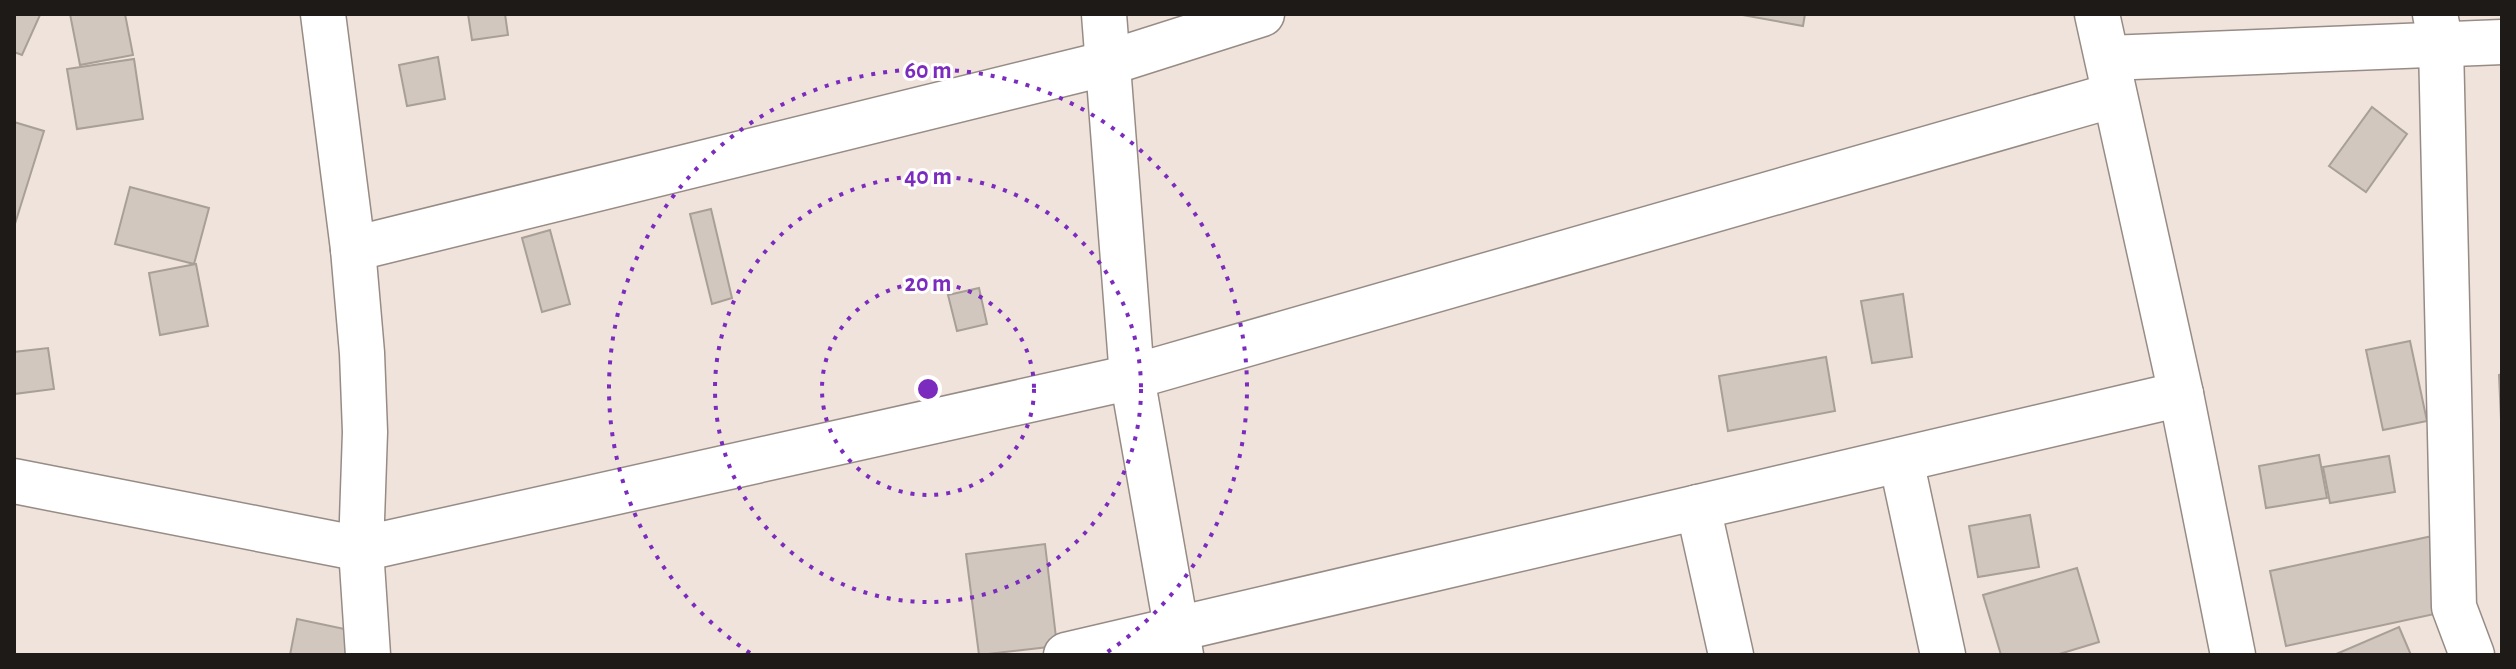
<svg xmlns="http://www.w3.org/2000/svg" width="2516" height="669" font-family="'Alegreya Sans',sans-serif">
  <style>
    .building { fill: #d1c7be; stroke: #a89f96; stroke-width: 2 }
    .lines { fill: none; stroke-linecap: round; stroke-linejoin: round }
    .minor-casing { stroke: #978c85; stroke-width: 47 }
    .major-casing { stroke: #978c85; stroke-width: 47 }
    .minor { stroke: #fff; stroke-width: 44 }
    .major { stroke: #fff; stroke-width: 44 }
    .ring { fill: none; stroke: #7b2cbf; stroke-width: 4; stroke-dasharray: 4 8 }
    .centre { fill: #7b2cbf; stroke: #fff; stroke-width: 4 }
    .ring-label { font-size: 24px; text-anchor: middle; font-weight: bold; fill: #7b2cbf; stroke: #fff; stroke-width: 6; stroke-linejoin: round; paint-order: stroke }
  </style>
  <rect width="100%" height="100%" fill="#efe3db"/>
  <g class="building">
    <path d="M16 14 40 15 22 55 14 52V19Z"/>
    <path d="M70 14H125L133 55 80 65Z"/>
    <path d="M468 14H505L508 35 472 40Z"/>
    <path d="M1737 14H1805L1803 26Z"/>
    <path d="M438 57 445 99 407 106 399 65Z"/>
    <path d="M134 59 143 119 77 129 67 69Z"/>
    <path d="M2372 107 2407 134 2366 192 2329 166Z"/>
    <path d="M14 122 44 131 14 227Z"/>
    <path d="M130 187 209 208 194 264 115 244Z"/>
    <path d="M711 209 732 298 712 304 690 214Z"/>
    <path d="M550 230 570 304 542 312 522 238Z"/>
    <path d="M196 264 208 326 160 335 149 273Z"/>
    <path d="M979 288 987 324 957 331 948 295Z"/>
    <path d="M1903 294 1912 357 1872 363 1861 301Z"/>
    <path d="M2410 341 2427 421 2383 430 2366 350Z"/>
    <path d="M48 348 54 389 14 394V352Z"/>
    <path d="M1826 357 1835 411 1728 431 1719 376Z"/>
    <path d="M2502 374V442L2499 375Z"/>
    <path d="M2319 455 2327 498 2266 508 2259 466Z"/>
    <path d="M2389 456 2395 492 2330 503 2323 467Z"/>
    <path d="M2030 515 2039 567 1978 577 1969 526Z"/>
    <path d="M2437 535 2453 610 2286 646 2270 571Z"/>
    <path d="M1045 544 1057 646 979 655 966 554Z"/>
    <path d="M2077 568 2099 642 2056 655H2001L1983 595Z"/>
    <path d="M297 619 354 631 349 655H290Z"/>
    <path d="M2399 627 2411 655H2334Z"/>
  </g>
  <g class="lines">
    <g class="minor-casing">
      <g id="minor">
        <path d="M323 14 353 249 362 353 365 432 361 549 368 655"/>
        <path d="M1104 14 1132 377 1181 655"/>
        <path d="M2435 14 2441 45 2454 607 2472 655"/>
        <path d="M2108 58 2502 42"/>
        <path d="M353 249 1108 63 1262 14"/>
        <path d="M1901 460 1943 655"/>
        <path d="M14 481 361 549 1132 377 2114 95"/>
        <path d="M1698 507 1731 655"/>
        <path d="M1066 655 2181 394"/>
      </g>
    </g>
    <g class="major-casing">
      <path id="major" d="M2097 14 2181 394 2233 655"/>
    </g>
    <use href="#minor" class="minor"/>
    <use href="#major" class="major"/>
  </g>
  <g class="ring">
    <circle cx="928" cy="389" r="106"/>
    <circle cx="928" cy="389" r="213"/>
    <path d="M750 653A319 319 0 1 1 1106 653"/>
  </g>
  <circle cx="928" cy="389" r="12" class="centre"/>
  <g class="ring-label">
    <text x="928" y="78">60 m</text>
    <text x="928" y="184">40 m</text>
    <text x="928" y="291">20 m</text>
  </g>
  <rect width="2516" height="669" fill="none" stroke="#1e1a17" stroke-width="32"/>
</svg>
